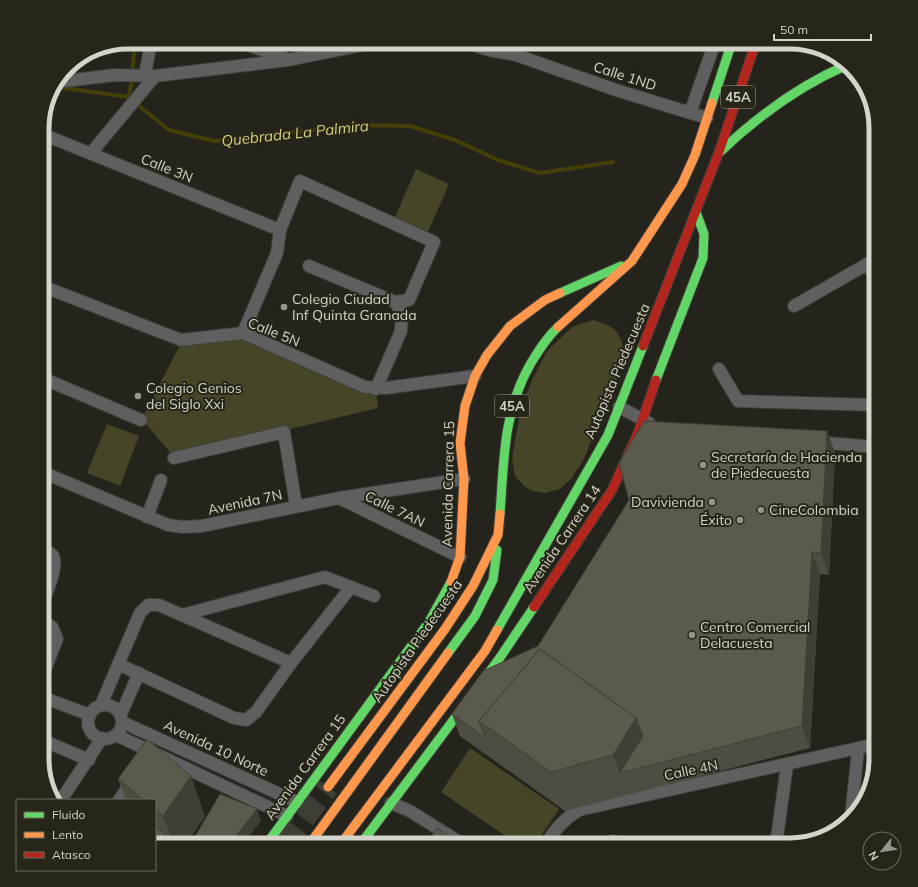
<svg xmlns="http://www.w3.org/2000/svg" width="918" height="887" font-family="Mulish,sans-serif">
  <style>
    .green { fill: #474527 }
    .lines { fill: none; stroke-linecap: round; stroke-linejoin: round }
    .stream { stroke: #443f07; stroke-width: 4 }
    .highway-tunnel { stroke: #3f3e36; stroke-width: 22; stroke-dasharray: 22 11; stroke-linecap: butt }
    .street-casing { stroke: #3f3e39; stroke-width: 14 }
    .fast-casing { stroke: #3f3e39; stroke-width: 11 }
    .slow-casing { stroke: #3f3e39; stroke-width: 11 }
    .jam-casing { stroke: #3f3e39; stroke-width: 11 }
    .street { stroke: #605f60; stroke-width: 12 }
    .fast { stroke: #63d668; stroke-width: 9 }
    .slow { stroke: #ff974d; stroke-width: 9 }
    .jam { stroke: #b3261e; stroke-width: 9 }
    .wall { fill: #4e4d41 }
    .shaded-wall { fill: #403f35 }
    .building { fill: #5b5a4c; stroke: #403f35 }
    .poi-dot { fill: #97968e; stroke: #272618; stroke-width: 1.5 }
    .labels { text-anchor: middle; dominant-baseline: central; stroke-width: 4; stroke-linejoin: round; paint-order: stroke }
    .shield { fill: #272618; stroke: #a1a095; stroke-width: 1 }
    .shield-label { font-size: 13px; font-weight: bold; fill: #d5d4cb }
    .street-label { font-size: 14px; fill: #d5d4cb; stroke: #272618 }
    .poi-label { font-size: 14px; fill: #d5d4cb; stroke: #272618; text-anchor: start }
    .water-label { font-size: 15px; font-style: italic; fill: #d6cf7b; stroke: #272618 }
    .rim { fill: none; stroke: #d5d4cb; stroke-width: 5 }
  </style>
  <rect width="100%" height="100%" fill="#24231c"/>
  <g class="green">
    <path d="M416 169 449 184 428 232 395 217Z"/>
    <path d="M593 320C619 327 624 336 623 362L584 459 571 479 560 489 545 493 532 491 524 486 515 476 512 458 521 407 533 378 547 351 572 327Z"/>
    <path d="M242 334 376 390 378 408 174 457 142 419 182 341Z"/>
    <path d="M107 424 139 436 120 486 87 473Z"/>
    <path d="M470 748 559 809 535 845H519L441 792Z"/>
  </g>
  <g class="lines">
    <g class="stream">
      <path d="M58 87 128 97 169 130 214 141 357 125 410 126 455 140 498 160 540 173 613 162"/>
      <path d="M128 97 131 86 135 42"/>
    </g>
    <path class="highway-tunnel" d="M284 845 328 787"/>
    <g class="street-casing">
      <g id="street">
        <path d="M239 42 285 58"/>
        <path d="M465 42 489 50 516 55 616 90 707 118"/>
        <path d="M516 55 521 42"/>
        <path d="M145 75 151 42"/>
        <path d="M57 82 115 75 155 76"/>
        <path d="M690 113 715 42"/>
        <path d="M42 134 280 230"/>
        <path d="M91 153 155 76 288 60 377 42"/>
        <path d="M867 264 876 279"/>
        <path d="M309 266 395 302 402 313 401 331 376 389"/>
        <path d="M42 286 181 340 243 333 365 387 386 388 475 376"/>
        <path d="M794 306 876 259"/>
        <path d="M243 333 277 253 280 230 300 181 434 242 409 300 395 302"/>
        <path d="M719 369 738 401 876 405"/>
        <path d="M42 378 141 420"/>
        <path d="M619 407 649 423"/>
        <path d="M815 442 876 447"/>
        <path d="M174 458 284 432 296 506"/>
        <path d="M42 472 168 525 183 527 202 526 339 498 464 479"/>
        <path d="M339 498 460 557"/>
        <path d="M147 517 161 480"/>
        <path d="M42 605C46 594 59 565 53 556 51 552 46 551 42 549"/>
        <path d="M182 615 325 577 374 596"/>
        <path d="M118 664 234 718 246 720 256 712 291 663 351 587"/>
        <path d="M42 677 57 639 52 627 42 621"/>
        <path d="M42 697 90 715"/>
        <path d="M101 705 140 613 148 605H159L291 663"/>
        <circle cx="105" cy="722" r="17"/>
        <path d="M121 714 139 673"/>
        <path d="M122 722 297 802"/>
        <path d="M116 735 287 816"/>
        <path d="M42 740 89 760"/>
        <path d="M61 800 102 738"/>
        <path d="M119 800 133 780"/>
        <path d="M391 803 410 811 464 845"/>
        <path d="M851 818 858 749"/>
        <path d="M613 841 631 845"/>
        <path d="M546 845C554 829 564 819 579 810L876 744"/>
        <path d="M776 845 787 765"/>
      </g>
    </g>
    <g class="fast-casing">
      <g id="fast">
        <path d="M712 103 732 42"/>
        <path d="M720 152C758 116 798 86 847 65"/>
        <path d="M560 293 621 266"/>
        <path d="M656 380 703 258 704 234 696 212"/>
        <path d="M500 514C504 460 503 411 531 363 539 350 547 337 558 327"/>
        <path d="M497 630 608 435 643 346"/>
        <path d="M448 653 475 616 493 580 497 550"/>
        <path d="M266 845 429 622 451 582"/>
        <path d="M360 845 499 659 534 607"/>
      </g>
    </g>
    <g class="slow-casing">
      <g id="slow">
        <path d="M558 327 632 261 682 184 695 155 712 103"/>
        <path d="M451 582 460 557 464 479 460 443 465 406 475 376 487 355 510 326 545 300 560 293"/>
        <path d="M328 787 445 629 473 586 498 535 500 514"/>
        <path d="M309 845 448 653"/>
        <path d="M340 845 485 651 497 630"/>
      </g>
    </g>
    <g class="jam-casing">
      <g id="jam">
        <path d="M643 346 719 152 756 42"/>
        <path d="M534 607 612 490 638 433 656 380"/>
      </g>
    </g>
    <use href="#street" class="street"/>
    <use href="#fast" class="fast"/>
    <use href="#slow" class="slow"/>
    <use href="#jam" class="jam"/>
  </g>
  <g class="wall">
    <path d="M827 431 835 453 829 575 820 574 810 748 565 811 460 736 452 714Z"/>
    <path d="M118 779 205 816 185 845H155V800H126Z"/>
  </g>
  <g class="shaded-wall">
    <path d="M827 431 835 453 829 575 821 553Z"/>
    <path d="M812 552 820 574 810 748 802 726Z"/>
    <path d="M636 718 650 758 620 773 613 755Z"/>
    <path d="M191 776 205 816 185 845H174L163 816Z"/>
    <path d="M257 809 261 821 242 845H229Z"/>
  </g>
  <g class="building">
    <path d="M644 421 827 431 821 553 812 552 802 726 620 773 643 736 636 718 540 649 479 721 486 738 452 714 483 671 538 646 629 500 619 463Z"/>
    <path d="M540 649 636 718 613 755 551 772 479 721Z"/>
    <path d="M147 739 191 776 163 816 155 809V800H144L118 779Z"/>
    <path d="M220 794 257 809 229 845H190Z"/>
    <path d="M155 826 177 845H155Z"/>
    <path d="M437 828 463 845H426Z"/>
  </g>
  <g class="poi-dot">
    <circle cx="284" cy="307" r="4"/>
    <circle cx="138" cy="396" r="4"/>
    <circle cx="703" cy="465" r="4"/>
    <circle cx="712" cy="502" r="4"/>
    <circle cx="761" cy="510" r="4"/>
    <circle cx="740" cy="520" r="4"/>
    <circle cx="692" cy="635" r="4"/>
  </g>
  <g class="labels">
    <g class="shield">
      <rect x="721" y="86" width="34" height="22" rx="3"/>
      <rect x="495" y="395" width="34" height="22" rx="3"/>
    </g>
    <g class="shield-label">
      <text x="738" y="97">45A</text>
      <text x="512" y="406">45A</text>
    </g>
    <g class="street-label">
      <text transform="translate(625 76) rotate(18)">Calle 1ND</text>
      <text transform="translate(167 168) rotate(22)">Calle 3N</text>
      <text transform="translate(274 332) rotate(22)">Calle 5N</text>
      <text transform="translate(617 371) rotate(-67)">Autopista Piedecuesta</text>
      <text transform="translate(448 484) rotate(-89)">Avenida Carrera 15</text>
      <text transform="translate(245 502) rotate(-12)">Avenida 7N</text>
      <text transform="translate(395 509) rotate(26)">Calle 7AN</text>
      <text transform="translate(562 539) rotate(-56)">Avenida Carrera 14</text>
      <text transform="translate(417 641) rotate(-55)">Autopista Piedecuesta</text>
      <text transform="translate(216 748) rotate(25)">Avenida 10 Norte</text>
      <text transform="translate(305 767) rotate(-54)">Avenida Carrera 15</text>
      <text transform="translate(691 770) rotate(-12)">Calle 4N</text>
    </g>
    <g class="poi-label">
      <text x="292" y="299">Colegio Ciudad<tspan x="292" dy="16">Inf Quinta Granada</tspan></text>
      <text x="146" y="388">Colegio Genios<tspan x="146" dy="16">del Siglo Xxi</tspan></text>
      <text x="711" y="457">Secretaría de Hacienda<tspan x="711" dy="16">de Piedecuesta</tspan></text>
      <text x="704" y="502" text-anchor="end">Davivienda</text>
      <text x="769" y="510">CineColombia</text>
      <text x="732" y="520" text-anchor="end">Éxito</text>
      <text x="700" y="627">Centro Comercial<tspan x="700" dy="16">Delacuesta</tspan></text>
    </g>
    <g class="water-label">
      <text transform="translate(295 133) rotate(-6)">Quebrada La Palmira</text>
    </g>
  </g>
  <path d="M0 0H918V887H0ZM128 49H790A79 79 0 0 1 869 128V759A79 79 0 0 1 790 838H128A79 79 0 0 1 49 759V128A79 79 0 0 1 128 49Z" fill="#272618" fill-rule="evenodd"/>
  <path class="rim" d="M128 49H790A79 79 0 0 1 869 128V759A79 79 0 0 1 790 838H128A79 79 0 0 1 49 759V128A79 79 0 0 1 128 49Z"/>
  <rect x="16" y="799" width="140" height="72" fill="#272618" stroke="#6d6c60"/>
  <rect x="24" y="812" width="20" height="6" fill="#63d668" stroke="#6d6c60"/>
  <text x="52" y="819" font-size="12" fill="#d5d4cb">Fluido</text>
  <rect x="24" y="832" width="20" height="6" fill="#ff974d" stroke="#6d6c60"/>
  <text x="52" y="839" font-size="12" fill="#d5d4cb">Lento</text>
  <rect x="24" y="852" width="20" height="6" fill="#b3261e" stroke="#6d6c60"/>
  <text x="52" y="859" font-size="12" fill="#d5d4cb">Atasco</text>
  <g transform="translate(882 851) rotate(240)"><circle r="19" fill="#272618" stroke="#6d6c60"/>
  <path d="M0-3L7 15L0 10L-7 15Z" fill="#97968e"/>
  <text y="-6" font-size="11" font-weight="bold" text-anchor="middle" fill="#d5d4cb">N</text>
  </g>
  <path d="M774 34v6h97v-6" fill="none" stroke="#d5d4cb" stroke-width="2"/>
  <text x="780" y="34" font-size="12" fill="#d5d4cb" stroke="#272618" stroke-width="3" paint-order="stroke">50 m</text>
</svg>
